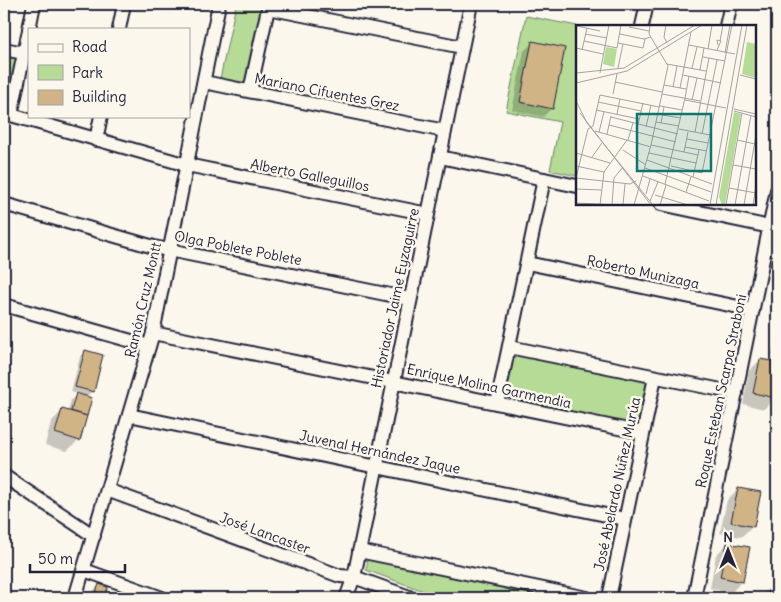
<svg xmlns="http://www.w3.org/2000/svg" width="781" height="602" font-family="Delius,sans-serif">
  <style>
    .green { fill: #b5db97; stroke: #6c7e69 }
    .shadow { fill: #0003 }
    .building { fill: #d0b485; stroke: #22223b }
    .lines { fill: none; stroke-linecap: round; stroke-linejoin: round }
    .minor-casing { stroke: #22223b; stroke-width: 16 }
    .minor { stroke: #fbf7ec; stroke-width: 12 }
    .labels { text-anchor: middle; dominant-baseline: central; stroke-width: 5; stroke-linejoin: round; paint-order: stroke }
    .street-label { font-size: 14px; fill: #22223b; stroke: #fbf7ec }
    .inset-road { fill: none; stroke: #a4a2a5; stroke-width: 1 }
    .view { fill: #0f766e; fill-opacity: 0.15; stroke: #0f766e; stroke-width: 2.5 }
    .inset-edge { fill: none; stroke: #22223b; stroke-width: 2.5 }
  </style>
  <rect width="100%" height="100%" fill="#fbf7ec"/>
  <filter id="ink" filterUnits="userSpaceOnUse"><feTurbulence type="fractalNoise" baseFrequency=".02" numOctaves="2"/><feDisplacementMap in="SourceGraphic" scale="10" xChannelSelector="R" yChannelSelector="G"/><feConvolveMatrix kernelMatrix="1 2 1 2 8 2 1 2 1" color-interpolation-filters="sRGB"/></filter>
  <g filter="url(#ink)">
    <g class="green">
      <path d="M236 4H264L247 86 220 79Z"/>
      <path d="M526 16 577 26V176L550 170 560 122 506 111Z"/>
      <path d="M4 57 16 59 5 105H4Z"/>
      <path d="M513 351 651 380 640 428 501 402Z"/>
      <path d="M368 559 556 598H443L366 570Z"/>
    </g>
    <g class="shadow">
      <path d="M532 43 552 108 543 117 512 110 524 51Z"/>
      <path d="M777 328V358L772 356Z"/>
      <path d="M86 351 92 391 86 397 91 399 79 440 67 451 45 445 51 422 63 410 68 412 71 400 77 394 71 392 80 357Z"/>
      <path d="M760 360 777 363 775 397 764 409 743 404 749 371Z"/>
      <path d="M777 477V506L772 505Z"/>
      <path d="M738 489 753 526 741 537 720 533 727 500Z"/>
      <path d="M727 544 742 581 731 593 710 588 716 555Z"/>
      <path d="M99 585 106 588 102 598H91L93 591Z"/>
      <path d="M770 587 777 588V598H759Z"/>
    </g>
    <g class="building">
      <path d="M532 41 565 48 553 109 520 102Z"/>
      <path d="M85 350 103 355 94 392 75 387Z"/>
      <path d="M760 359 777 362 776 398 753 393Z"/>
      <path d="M76 393 92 398 87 416 71 411Z"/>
      <path d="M62 409 87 416 80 441 55 433Z"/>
      <path d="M738 488 761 492 754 527 731 522Z"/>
      <path d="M727 543 750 547 743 582 720 577Z"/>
      <path d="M99 584 108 587 104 598H94Z"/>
      <path d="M770 586 777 587V598H767Z"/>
    </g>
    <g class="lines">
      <g class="minor-casing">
        <g id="minor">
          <path d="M268 8 462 47"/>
          <path d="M642 26 647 4"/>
          <path d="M726 26 731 4"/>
          <path d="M29 29 34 4"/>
          <path d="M119 29 124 4"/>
          <path d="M4 49 24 53"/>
          <path d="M204 82 445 131"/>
          <path d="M250 91 269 4"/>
          <path d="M4 113 187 165 428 214"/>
          <path d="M11 115 29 30"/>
          <path d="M96 140 101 116"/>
          <path d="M440 157 577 186"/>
          <path d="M4 204 154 247 410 299"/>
          <path d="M661 204 770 227"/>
          <path d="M527 263 753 310"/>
          <path d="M4 305 149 346"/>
          <path d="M153 333 643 433"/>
          <path d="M509 347 736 393"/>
          <path d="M497 403 544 179"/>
          <path d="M129 415 625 519"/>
          <path d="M4 476 94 536"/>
          <path d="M107 490 340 576 354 577 412 598"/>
          <path d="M359 551 587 598"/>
          <path d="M84 570 162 598"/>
          <path d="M75 598 153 333 219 4"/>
          <path d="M346 598 354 577 471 4"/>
          <path d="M609 598 655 377"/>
          <path d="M694 598 777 190"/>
        </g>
      </g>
      <use href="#minor" class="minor"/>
    </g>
  </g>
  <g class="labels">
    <g class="street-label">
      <text transform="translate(327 92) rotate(11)">Mariano Cifuentes Grez</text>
      <text transform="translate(310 175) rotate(11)">Alberto Galleguillos</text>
      <text transform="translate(238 248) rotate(11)">Olga Poblete Poblete</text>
      <text transform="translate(643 272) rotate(12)">Roberto Munizaga</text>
      <text transform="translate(395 298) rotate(-78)">Historiador Jaime Eyzaguirre</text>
      <text transform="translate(143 300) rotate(-77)">Ramón Cruz Montt</text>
      <text transform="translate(489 386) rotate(12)">Enrique Molina Garmendia</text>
      <text transform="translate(721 391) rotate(-78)">Roque Esteban Scarpa Straboni</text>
      <text transform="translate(380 452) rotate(12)">Juvenal Hernández Jaque</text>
      <text transform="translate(617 484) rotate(-78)">José Abelardo Núñez Murúa</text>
      <text transform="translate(265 533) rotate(20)">José Lancaster</text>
    </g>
  </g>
  <g transform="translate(576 25)">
    <rect width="180" height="180" fill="#fbf7ec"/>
    <path d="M171 17 180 19V53L166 49ZM30 22 41 24 38 42 27 39ZM158 87 165 89 149 180H146L143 172Z" fill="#b5db97"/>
    <path class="inset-road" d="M90 0 88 12 91 18M1 1 24 6M53 2 73 6M9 9 31 13M44 9 68 14 75 12M8 16 41 23 45 0M144 16 147 0M42 18 67 23 69 14M113 20 159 29M0 23 27 29M132 24 136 0M6 25 11 3M141 25 145 16 141 15 142 20M149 28 154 0M127 32 149 36M91 39 130 46M42 43 47 19M116 43 121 22M124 45 128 23M0 48 48 43 119 0M24 48 33 0M107 50 145 58M164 50 180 54M39 57 86 67M0 58 51 46 126 0M88 60 110 64M97 62 101 41M104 63 115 7M37 69 41 49M86 69 124 76M109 73 113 51M109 75 150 83M116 75 121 53M0 76 11 98 77 180M22 77 65 86M84 81 106 85M158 84 180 89M20 85 63 94M158 86 180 92M4 88 75 180M41 89 44 74M86 90 105 93M35 92 102 109M80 97 103 101M85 98 88 82M33 100 100 117M62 100 67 78M70 102 75 80M103 104 134 110M19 106 75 122M23 107 28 87M119 107 133 33M31 109 35 91M126 109 141 35M111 114 132 118M52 115 57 98M161 115 179 119M75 120 122 130M109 122 131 126M47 125 70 140M108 127 112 107M0 128 34 138M73 128 120 138M16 132 26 118M71 135 136 159M157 140 180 144M0 141 28 147M95 141 126 148 156 0M69 143 135 167M67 151 133 176M117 152 123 125M60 156 54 159 0 153 12 104 17 101 24 70 83 82M89 159 109 73M153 163 180 168M0 164 25 165M110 167 115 152M70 169 74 154M79 170 112 180M74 176 82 157M0 178 40 180M36 179 38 153 47 142M24 180 28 147 51 115M47 180 49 159M58 180 75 120 92 41 73 9 74 0M84 180 90 160M134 180 166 0M140 180 171 0M150 180 166 88M159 180 175 90M168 180 180 110M177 180 180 160"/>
    <path class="view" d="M61 89H135V146H61Z"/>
    <rect width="180" height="180" class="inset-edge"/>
  </g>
  <rect width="781" height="602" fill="none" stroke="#fbf7ec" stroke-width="20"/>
  <rect x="10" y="10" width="761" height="582" fill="none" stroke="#22223b" stroke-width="2" filter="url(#ink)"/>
  <rect x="28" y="28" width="162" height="90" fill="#fbf7ec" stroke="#a4a2a5"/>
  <rect x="38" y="44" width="25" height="8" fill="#fbf7ec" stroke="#a4a2a5"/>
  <text x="72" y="52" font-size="15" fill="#22223b">Road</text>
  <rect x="38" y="65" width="25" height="15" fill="#b5db97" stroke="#a4a2a5"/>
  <text x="72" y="78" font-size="15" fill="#22223b">Park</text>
  <rect x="38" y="90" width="25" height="15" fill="#d0b485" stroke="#a4a2a5"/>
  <text x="72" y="102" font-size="15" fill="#22223b">Building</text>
  <g transform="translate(728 550)" stroke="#fbf7ec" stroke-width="4" paint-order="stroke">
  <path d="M0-4L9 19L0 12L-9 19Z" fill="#22223b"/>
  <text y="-8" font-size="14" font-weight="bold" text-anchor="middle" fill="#22223b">N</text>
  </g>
  <path d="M30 564v8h95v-8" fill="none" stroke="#22223b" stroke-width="2.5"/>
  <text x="38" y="564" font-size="15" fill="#22223b" stroke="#fbf7ec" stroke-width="4" paint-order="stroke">50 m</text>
</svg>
